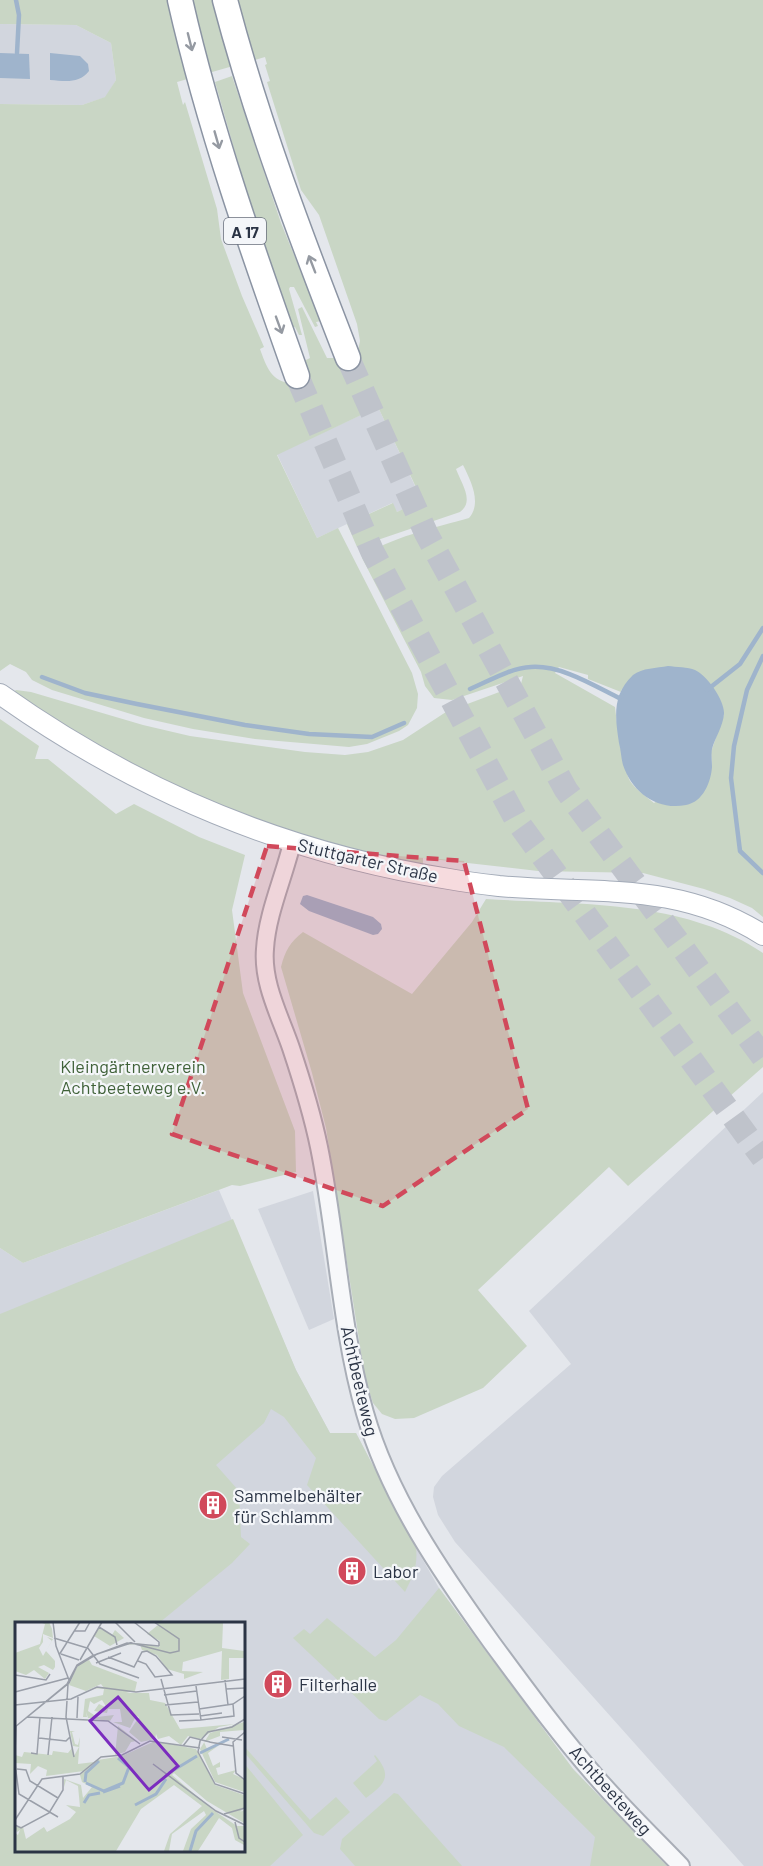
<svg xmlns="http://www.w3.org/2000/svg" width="763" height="1866" font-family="Barlow,sans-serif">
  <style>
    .built { fill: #d2d6de; fill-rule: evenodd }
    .green { fill: #c9d6c5; fill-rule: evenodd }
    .water { fill: #9fb4cc }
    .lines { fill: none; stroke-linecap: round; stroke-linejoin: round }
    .stream { stroke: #9fb4cc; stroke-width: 4.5 }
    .highway-tunnel { stroke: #bfc3cb; stroke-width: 24; stroke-dasharray: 24 12; stroke-linecap: butt }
    .minor-casing { stroke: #a9aeb7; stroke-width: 20 }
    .major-casing { stroke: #a3abb8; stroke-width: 22 }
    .highway-casing { stroke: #8b94a3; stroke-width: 27 }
    .minor { stroke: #f7f8fa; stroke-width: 16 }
    .major { stroke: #fff; stroke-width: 20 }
    .highway { stroke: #fff; stroke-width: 24 }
    .oneway { stroke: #959aa2 }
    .marked { fill: #d1495b; fill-opacity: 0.2; stroke: #d1495b; stroke-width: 4.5; stroke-dasharray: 12 8; stroke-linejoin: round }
    .labels { text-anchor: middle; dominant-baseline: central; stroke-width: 4.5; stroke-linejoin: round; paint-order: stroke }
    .shield { fill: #f4f6f9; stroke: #676e7b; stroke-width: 1.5 }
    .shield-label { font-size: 16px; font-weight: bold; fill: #2b3445 }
    .street-label { font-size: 18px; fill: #2b3445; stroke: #f4f6f9 }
    .park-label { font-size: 18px; fill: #3f6138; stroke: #f4f6f9 }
    .poi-label { font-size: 18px; fill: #2b3445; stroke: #f4f6f9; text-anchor: start }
    .inset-river { fill: none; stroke: #9fb4cc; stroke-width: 3 }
    .inset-road { fill: none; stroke: #9a9fa9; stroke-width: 1.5 }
    .view { fill: #7b2cbf; fill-opacity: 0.15; stroke: #7b2cbf; stroke-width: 3 }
    .inset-edge { fill: none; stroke: #2b3445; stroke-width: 3 }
  </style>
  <rect width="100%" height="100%" fill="#e4e7ec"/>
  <g class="built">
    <path d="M0 24 76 25 111 43 116 80 106 97 82 105 0 104Z"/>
    <path d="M378 407 422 501 397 512 392 503 317 538 277 454Z"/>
    <path d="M763 1092V1866H744L455 1542 438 1515 433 1497 434 1487 442 1476 571 1364 529 1311Z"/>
    <path d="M219 1190 296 1370 330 1433H356L416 1548 439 1588 573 1769 667 1866H0V1248L23 1263ZM16 1623H243V1850H16Z"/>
    <path d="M313 1191 334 1319 309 1330 258 1209Z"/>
  </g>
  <g class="green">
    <path d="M0 0H763V917L752 908 730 898 704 889 643 873 538 871 423 858V866L310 840 201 799 111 756 12 693 16 690 31 692 143 725 190 736 305 752 345 755 368 752 403 740 446 712 521 684 523 676 452 700 434 698 425 686 421 672 362 558C386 538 438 527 469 518 482 503 471 481 463 465L456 469C461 483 475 501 460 512L357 547 347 524 393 503 397 512 422 500 378 407 277 455 317 538 338 528 412 673 418 694 417 708 408 725 399 731 367 744 349 747 255 739 193 729 144 718 52 690 32 680 26 672 10 664 0 671V104L82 105 105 97 116 80 111 43 76 25 0 24ZM265 57 267 64 265 65 270 81 267 82 301 190 319 215 357 324 360 341 358 351 339 358H327L302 307 298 309 310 358 304 361 292 383C272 383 266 366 260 349L264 347 242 296 221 239 217 209 185 102 183 105 177 82ZM559 667 588 675V679L621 692 622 689 724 714 711 752 712 765 654 803C646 796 636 790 630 781 622 765 617 725 615 707L555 673Z"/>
    <path d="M232 76 281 223 321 321 316 322 318 326 315 327 294 287H290L289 289 302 335H299L295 327 291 329 261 243 215 82Z"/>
    <path d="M0 719 39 746 35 759H48L116 814 134 804 199 837 245 855 232 910 243 993 295 1131 296 1172 240 1186 232 1185 23 1263 0 1248Z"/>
    <path d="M486 899C578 905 684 899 763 953V1067L628 1186 609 1167 478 1290 527 1346 483 1388 414 1418 395 1419 382 1414 373 1403 365 1378 326 1128 312 1073 281 967C285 951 290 942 303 932L412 994 472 922Z"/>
    <path d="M233 1219 296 1370 330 1433H356L416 1548C418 1566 413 1576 405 1592L307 1485 316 1458 284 1417 271 1409 264 1423 216 1465 239 1491 241 1537 250 1544 232 1563 159 1623H16V1850H243V1762L303 1835 270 1866H0V1314Z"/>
    <path d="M439 1588 573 1769 667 1866H590L595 1837 504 1747 459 1726 438 1704 420 1695 386 1721 379 1719 293 1638 304 1629 310 1634 327 1618 375 1657 396 1640Z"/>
    <path d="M243 1745 310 1820 336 1797 350 1812 323 1836 314 1833 243 1751Z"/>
    <path d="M375 1755C393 1776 385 1784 366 1798L353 1783 377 1761 374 1756Z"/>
    <path d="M394 1793 398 1794 462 1866H355L340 1849 342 1839Z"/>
  </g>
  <g class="water">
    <path d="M0 53 29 54 30 79 0 78Z"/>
    <path d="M50 53 80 56 88 64 89 71C79 84 65 81 50 80Z"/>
    <path d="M668 666C676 667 688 667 695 670 707 675 725 701 724 714 723 726 715 738 712 749 711 755 712 761 712 767 711 782 703 802 686 805 657 811 632 792 623 765 621 758 621 750 619 743 615 717 612 695 633 675 642 668 657 668 668 666Z"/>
    <path d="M307 895 373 917 381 924 382 929 378 934 373 935 309 911 300 904 303 896Z"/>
  </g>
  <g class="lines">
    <g class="stream">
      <path d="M16 0 19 15 17 53"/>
      <path d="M763 656 747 690 734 746 731 778 740 851 763 873"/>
      <path d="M42 677 85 693 137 704 245 725 309 734 372 737 404 723"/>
      <path d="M470 689C489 681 510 668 531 667 561 665 593 685 619 698L622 696"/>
      <path d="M707 690 740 664 763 628"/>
    </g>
    <g class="highway-tunnel">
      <path d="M348 358 426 533 566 790 763 1057"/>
      <path d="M297 376 372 551 517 821 763 1158"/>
    </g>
    <g class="minor-casing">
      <path id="minor" d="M292 843C284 877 267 914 265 949 262 983 280 1016 291 1048 302 1081 312 1113 319 1147 337 1235 340 1326 365 1413 389 1497 441 1572 492 1643 526 1689 560 1736 598 1779 624 1809 653 1837 681 1866"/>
    </g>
    <g class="major-casing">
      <path id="major" d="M0 694C135 790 285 853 449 879 466 882 482 884 499 886 595 895 676 880 763 935"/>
    </g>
    <g class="highway-casing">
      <g id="highway">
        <path d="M180 0C209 128 253 252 297 376"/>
        <path d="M225 0C257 122 302 240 348 358"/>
      </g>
    </g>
    <use href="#minor" class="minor"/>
    <use href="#major" class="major"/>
    <use href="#highway" class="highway"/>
  </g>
  <defs><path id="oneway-shaft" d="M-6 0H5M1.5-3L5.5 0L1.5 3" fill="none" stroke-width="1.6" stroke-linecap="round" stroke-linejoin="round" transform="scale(1.5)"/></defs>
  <g class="oneway">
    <use href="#oneway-shaft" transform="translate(190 42) rotate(76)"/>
    <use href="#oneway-shaft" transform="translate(217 140) rotate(74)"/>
    <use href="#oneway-shaft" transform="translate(312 264) rotate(-111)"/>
    <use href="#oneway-shaft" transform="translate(279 325) rotate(70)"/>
  </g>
  <path class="marked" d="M267 846 464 861 528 1109 383 1206 172 1134Z"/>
  <defs>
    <g id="building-disc" transform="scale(1.5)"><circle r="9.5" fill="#d1495b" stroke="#f4f6f9"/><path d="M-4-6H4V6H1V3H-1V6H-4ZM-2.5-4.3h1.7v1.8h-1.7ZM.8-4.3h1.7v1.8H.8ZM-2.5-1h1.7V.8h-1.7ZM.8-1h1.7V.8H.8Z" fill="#fff"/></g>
  </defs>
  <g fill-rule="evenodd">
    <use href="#building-disc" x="213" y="1505"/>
    <use href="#building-disc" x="352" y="1571"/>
    <use href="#building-disc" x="278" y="1684"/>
  </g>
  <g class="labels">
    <rect class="shield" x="224" y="218" width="42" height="26" rx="4.5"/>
    <g class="shield-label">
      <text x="245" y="231">A 17</text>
    </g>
    <g class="street-label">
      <text transform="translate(368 860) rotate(13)">Stuttgarter Straße</text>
      <text transform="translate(360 1381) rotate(77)">Achtbeeteweg</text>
      <text transform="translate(611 1790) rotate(48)">Achtbeeteweg</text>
    </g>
    <g class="park-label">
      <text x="133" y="1066">Kleingärtnerverein<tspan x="133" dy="21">Achtbeeteweg e.V.</tspan></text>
    </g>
    <g class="poi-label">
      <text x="234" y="1495">Sammelbehälter<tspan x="234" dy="21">für Schlamm</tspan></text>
      <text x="373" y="1571">Labor</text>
      <text x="299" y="1684">Filterhalle</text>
    </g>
  </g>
  <g transform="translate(15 1622)">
    <rect width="230" height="230" fill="#e4e7ec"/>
    <path d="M24 0H34L37 7 38 16 28 12V20L24 26 28 34 37 19 32 15 38 17 31 29 40 39V45L38 48 29 43 23 45 34 51 30 57 19 48 11 53 0 49V31L25 22 30 2ZM141 0 208 1 207 26 229 29V36H214V57L206 58 207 29 168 40 167 49 188 50 169 57V52L152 47 142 33 127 28 125 22 109 23 82 33 112 21H121L144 25 145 19 132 12 143 3ZM84 6 97 13 100 8 109 16 95 24 79 14ZM74 38 77 43 122 60 120 69 111 71H134L135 78 150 81 165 107 220 102 204 105 185 117 173 114 166 123 154 114 143 117 141 112 140 117 126 120 114 110 124 95 121 94 115 106 98 100H107L105 87H93L92 91 79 89 84 82 92 86 87 78 79 82 75 79 73 89 82 95 99 93 95 99 73 96 71 90 72 95H68L70 77 88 73 89 67H76L89 66 86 62 71 69 54 63 63 43ZM229 100V108L205 110V114L189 120 192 127 203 124 193 131 198 144 205 140V145L201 146 203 153 221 148 218 152 229 157V170L200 160 185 127 195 111ZM103 104 122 119 116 120 110 130 100 133ZM55 109H60L57 110 60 122 63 123 65 115 63 142 79 140 69 149 31 154 32 148 23 144 15 152 16 142 0 141V133L7 135 9 130 37 133 38 129 53 131 57 126 59 134 64 125 58 124ZM140 119 181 127 200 163 229 173V186L225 190 229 188V201L192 179 159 151 157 153 198 188 222 204H229V223L220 218 217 206 204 196 183 229H168L176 207 191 193 189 189 157 212 154 229H149L155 212 187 184 159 163 126 187 101 229H0V211L3 213 5 208 2 210 0 204 8 205 11 217 29 205 32 210 55 197 61 190 51 183 65 185 63 164 51 158 49 165V157L66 163 68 176 77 165 67 160 65 153 83 138 107 134Z" fill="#c9d6c5"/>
    <path class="inset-river" d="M185 131 214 117M154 151 182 134M70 160 71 151 84 139M71 161 89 169 108 161 114 145 103 136M88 170 105 164M69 181 74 173 85 171M120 183 141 172 151 157M175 229 181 209 198 191"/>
    <path class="inset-road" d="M38 0 41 24 54 58M100 0 120 20M119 0 144 20V24M84 5 100 15 102 23M59 9H70L75 0M39 16 72 26M72 25 85 42 124 56M46 32 64 38M44 33 65 0M93 35 119 45 127 30 132 29 141 34 157 53 140 55 131 42 123 39M65 38 87 0M81 41 106 31M0 53 31 58 35 52M146 57 156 93 184 92M210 58 213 83M53 62 51 95 59 135M181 64 186 98 219 94 218 82M211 67 230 66M0 70 53 56M149 73 182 69M0 83 56 77 82 65 121 70 230 57M150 83 183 80M184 87 218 82 230 74M185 94 207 91M12 95 93 99 125 122M62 96 63 75M230 97 217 105 193 110 185 119 183 130 200 162 230 172M164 99 186 98M0 105 52 62 62 43 77 34 112 21 144 24M0 105 54 61 62 44 82 32 116 21 155 31 164 29V17L139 0M230 110 218 120 221 151 230 158M207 115 227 118M24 116 51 119 55 115M194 120 218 124M168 124 175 115 195 120M0 131 1 104M16 131 22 132 25 95M33 133 37 95M0 142 4 172 43 195M138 142 201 189 230 203M2 147 11 148 15 159 43 176M209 192 230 186M0 198 27 157 65 152 86 135 107 133 135 119 185 126M220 200 224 216 230 220M0 203 6 206 34 191 48 168V155"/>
    <path class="view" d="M103 75 163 144 134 168 75 99Z"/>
    <rect width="230" height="230" class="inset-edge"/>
  </g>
</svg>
